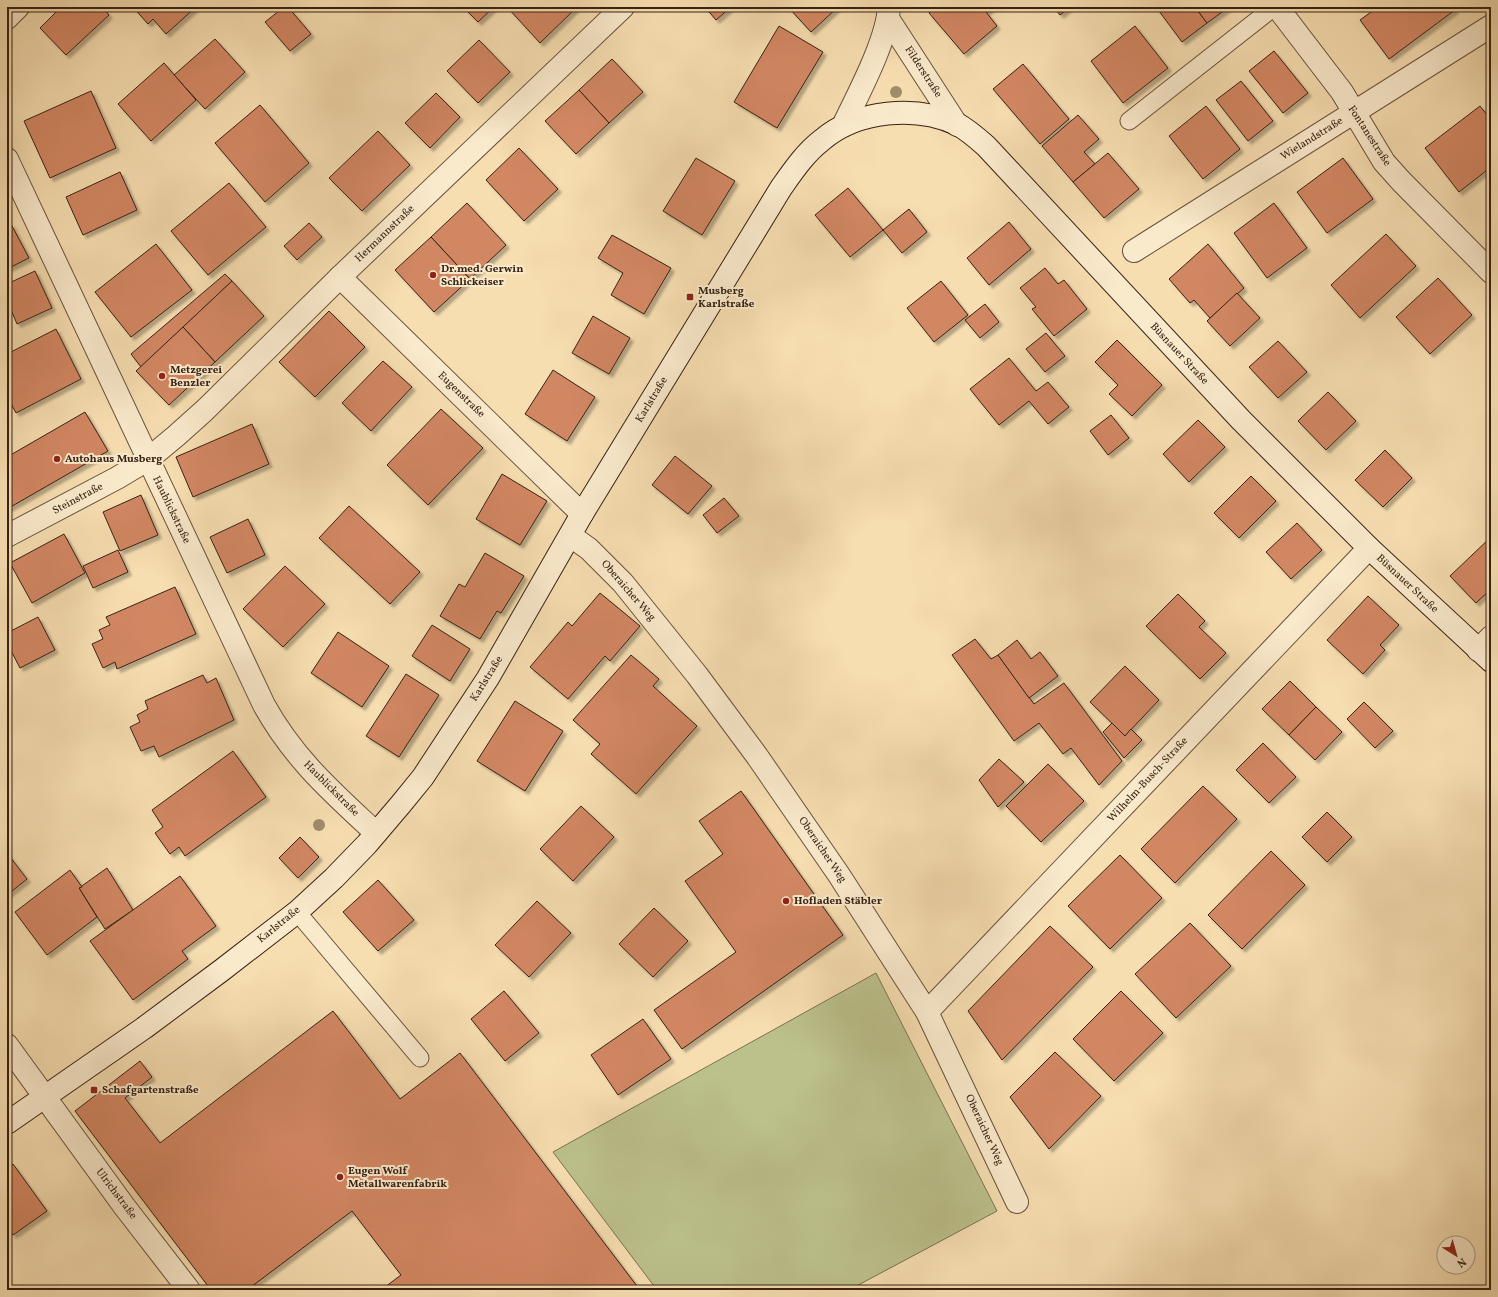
<svg xmlns="http://www.w3.org/2000/svg" width="1498" height="1297" font-family="Vollkorn,serif">
  <style>
    .green { fill: #bcc18c; stroke: #7a7250 }
    .building { fill: #d28764; stroke: #372215; filter: url(#shadow) }
    .lines { fill: none; stroke-linecap: round; stroke-linejoin: round }
    .service-casing { stroke: #67513c; stroke-width: 19 }
    .minor-casing { stroke: #67513c; stroke-width: 24 }
    .secondary-casing { stroke: #372215; stroke-width: 24 }
    .service { stroke: #faeacc; stroke-width: 17 }
    .minor { stroke: #faeacc; stroke-width: 22 }
    .secondary { stroke: #faeacc; stroke-width: 22 }
    .tree { fill: #a08d6c }
    .poi-dot { fill: #8f2418; stroke: #faeacc; stroke-width: 1.5 }
    .labels { text-anchor: middle; dominant-baseline: central; stroke-width: 4; stroke-linejoin: round; paint-order: stroke }
    .street-label { font-size: 11px; fill: #372215; stroke: #faeacc }
    .poi-label { font-size: 11px; font-weight: bold; fill: #372215; stroke: #faeacc; text-anchor: start }
  </style>
  <defs>
    <filter id="shadow"><feDropShadow dx="3.5" dy="3.5" stdDeviation="1" flood-color="#0004"/></filter>
  </defs>
  <rect width="100%" height="100%" fill="#f7deb1"/>
  <filter id="stains"><feTurbulence type="fractalNoise" baseFrequency=".005" numOctaves="4"/><feColorMatrix values="0 0 0 0 .2 0 0 0 0 .09 0 0 0 0 .02 0 0 0 .5 -.17"/></filter>
  <radialGradient id="worn" r=".72"><stop offset=".6" stop-color="#630" stop-opacity="0"/><stop offset="1" stop-color="#630" stop-opacity=".3"/></radialGradient>
  <path class="green" d="M876 973 997 1211 849 1290H657L553 1152Z"/>
  <g class="building">
    <path d="M61 7H102L109 15 66 55 40 28Z"/>
    <path d="M133 7H196L166 34 153 19 148 24Z"/>
    <path d="M284 7H288L311 34 290 51 265 22Z"/>
    <path d="M463 7H494L478 22Z"/>
    <path d="M507 7H577L540 43Z"/>
    <path d="M705 7H731L716 20Z"/>
    <path d="M788 7H838L811 32Z"/>
    <path d="M936 7H992L986 12 997 26 964 54 929 13Z"/>
    <path d="M1054 7H1070L1060 15Z"/>
    <path d="M1156 7H1195L1207 23 1182 42Z"/>
    <path d="M1195 7H1229L1207 23Z"/>
    <path d="M1378 7H1453L1455 10 1389 59 1360 20Z"/>
    <path d="M779 26 823 52 777 128 734 102Z"/>
    <path d="M1135 26 1168 68 1123 103 1091 61Z"/>
    <path d="M215 39 245 72 205 109 174 75Z"/>
    <path d="M479 40 510 72 478 103 447 71Z"/>
    <path d="M1274 51 1308 93 1283 113 1249 71Z"/>
    <path d="M612 59 643 92 609 123 579 90Z"/>
    <path d="M164 63 196 100 151 141 118 104Z"/>
    <path d="M1023 64 1069 119 1040 144 993 89Z"/>
    <path d="M1241 81 1273 121 1248 141 1216 100Z"/>
    <path d="M579 90 609 123 576 154 545 121Z"/>
    <path d="M91 91 116 148 50 178 24 121Z"/>
    <path d="M436 93 460 117 430 148 405 123Z"/>
    <path d="M260 105 309 163 265 202 215 143Z"/>
    <path d="M1206 106 1240 149 1203 179 1169 136Z"/>
    <path d="M1480 106 1491 120V167L1459 192 1425 148Z"/>
    <path d="M1078 115 1099 139 1084 152 1095 164 1073 182 1042 146Z"/>
    <path d="M378 131 410 165 362 211 329 178Z"/>
    <path d="M519 148 558 189 524 221 486 180Z"/>
    <path d="M1108 153 1139 189 1104 218 1073 182Z"/>
    <path d="M696 158 735 181 702 235 663 211Z"/>
    <path d="M1343 158 1373 199 1327 233 1297 192Z"/>
    <path d="M120 172 137 210 83 235 66 197Z"/>
    <path d="M229 183 266 227 208 275 171 231Z"/>
    <path d="M848 188 883 230 850 257 815 215Z"/>
    <path d="M467 203 506 245 470 279 431 237Z"/>
    <path d="M1274 203 1307 248 1267 278 1234 233Z"/>
    <path d="M909 209 927 232 902 253 883 230Z"/>
    <path d="M1009 222 1031 249 989 285 967 258Z"/>
    <path d="M309 223 322 237 297 260 284 246Z"/>
    <path d="M11 224 29 258 7 269V226Z"/>
    <path d="M1386 234 1416 266 1360 318 1331 285Z"/>
    <path d="M612 235 671 268 644 314 611 295 623 273 598 258Z"/>
    <path d="M431 237 470 279 434 312 395 270Z"/>
    <path d="M156 244 192 290 131 337 95 292Z"/>
    <path d="M1208 244 1244 288 1210 318 1194 300 1190 303 1169 279Z"/>
    <path d="M1045 268 1058 284 1064 280 1087 309 1054 336 1032 309 1036 307 1020 288Z"/>
    <path d="M35 271 52 308 17 324 7 300V284Z"/>
    <path d="M225 274 232 281 141 367 131 354Z"/>
    <path d="M1438 278 1472 315 1430 354 1396 317Z"/>
    <path d="M232 281 264 316 215 362 183 327Z"/>
    <path d="M941 281 968 315 934 342 907 308Z"/>
    <path d="M1237 293 1260 318 1230 346 1207 321Z"/>
    <path d="M985 304 999 322 980 338 965 320Z"/>
    <path d="M329 311 365 347 315 397 279 362Z"/>
    <path d="M593 316 630 338 609 374 572 353Z"/>
    <path d="M183 327 215 362 169 405 136 371Z"/>
    <path d="M56 329 81 379 16 413 7 396V354Z"/>
    <path d="M1046 333 1065 356 1045 372 1026 349Z"/>
    <path d="M1117 340 1162 385 1132 416 1109 394 1118 385 1095 362Z"/>
    <path d="M1278 341 1307 372 1278 398 1249 367Z"/>
    <path d="M1009 358 1036 391 1048 382 1069 407 1048 424 1029 401 999 425 970 389Z"/>
    <path d="M383 361 412 387 371 431 342 403Z"/>
    <path d="M553 370 595 397 567 441 525 414Z"/>
    <path d="M1328 392 1356 421 1326 450 1298 421Z"/>
    <path d="M441 409 483 448 428 505 387 465Z"/>
    <path d="M85 412 108 451 7 509V457Z"/>
    <path d="M1111 415 1129 438 1108 455 1090 431Z"/>
    <path d="M1198 420 1225 447 1189 482 1163 454Z"/>
    <path d="M252 424 269 464 193 497 176 457Z"/>
    <path d="M1385 450 1412 478 1383 507 1355 480Z"/>
    <path d="M675 456 712 486 688 514 652 485Z"/>
    <path d="M502 474 547 501 520 545 476 519Z"/>
    <path d="M1251 476 1276 501 1239 538 1214 513Z"/>
    <path d="M141 495 158 535 120 551 103 512Z"/>
    <path d="M724 498 739 516 717 533 703 515Z"/>
    <path d="M349 506 420 572 390 604 319 538Z"/>
    <path d="M248 519 265 555 227 573 210 537Z"/>
    <path d="M1297 523 1322 550 1291 579 1266 552Z"/>
    <path d="M64 534 85 573 32 603 10 563Z"/>
    <path d="M1491 537V589L1476 603 1450 576Z"/>
    <path d="M118 550 128 572 93 588 83 566Z"/>
    <path d="M485 553 524 576 501 613 497 611 480 639 440 616 459 584 465 587Z"/>
    <path d="M285 566 325 604 283 647 243 609Z"/>
    <path d="M175 587 196 634 117 669 115 662 103 668 92 644 103 639 99 630 110 625 106 617Z"/>
    <path d="M600 593 640 626 610 661 605 656 568 699 530 667 568 622 572 626Z"/>
    <path d="M1178 594 1205 621 1199 627 1226 653 1200 679 1146 626Z"/>
    <path d="M1368 596 1399 625 1380 645 1385 650 1363 674 1327 640Z"/>
    <path d="M38 617 55 650 20 668 7 643V633Z"/>
    <path d="M432 625 470 649 450 681 412 656Z"/>
    <path d="M338 632 389 666 362 707 311 673Z"/>
    <path d="M975 639 991 659 998 655 1034 704 1064 683 1122 761 1099 785 1071 748 1063 754 1039 723 1014 741 952 655Z"/>
    <path d="M1017 640 1031 659 1040 652 1058 676 1029 698 998 655Z"/>
    <path d="M631 655 659 679 653 686 697 726 636 794 591 754 600 744 573 720Z"/>
    <path d="M1125 666 1159 700 1125 736 1090 702Z"/>
    <path d="M406 674 439 695 399 757 366 736Z"/>
    <path d="M203 675 207 683 216 678 234 720 159 757 154 746 141 751 130 727 140 722 137 715 148 709 145 701Z"/>
    <path d="M1290 681 1316 707 1289 735 1262 709Z"/>
    <path d="M515 701 563 731 525 791 477 761Z"/>
    <path d="M1364 702 1393 731 1375 748 1347 719Z"/>
    <path d="M1316 707 1342 732 1315 760 1289 735Z"/>
    <path d="M1112 723 1125 736 1131 729 1142 740 1124 758 1103 732Z"/>
    <path d="M1263 743 1296 777 1269 803 1236 770Z"/>
    <path d="M233 751 266 797 185 856 179 847 170 854 155 833 163 827 152 810Z"/>
    <path d="M999 759 1024 782 998 807 979 780Z"/>
    <path d="M1048 764 1084 801 1041 842 1006 806Z"/>
    <path d="M1203 786 1237 819 1175 883 1141 849Z"/>
    <path d="M741 791 843 935 682 1049 654 1010 736 952 685 881 723 854 699 821Z"/>
    <path d="M581 806 614 837 573 881 540 849Z"/>
    <path d="M1327 812 1352 837 1327 862 1302 837Z"/>
    <path d="M300 837 319 857 298 878 279 858Z"/>
    <path d="M1271 851 1305 885 1242 949 1208 915Z"/>
    <path d="M7 853 27 879 7 895Z"/>
    <path d="M1120 855 1162 898 1110 949 1068 906Z"/>
    <path d="M107 868 133 910 105 929 79 888Z"/>
    <path d="M70 870 82 887 79 888 97 917 47 955 15 912Z"/>
    <path d="M180 876 216 926 182 951 188 959 133 1000 90 941Z"/>
    <path d="M378 880 414 920 378 951 343 912Z"/>
    <path d="M537 901 571 933 529 977 495 945Z"/>
    <path d="M654 908 688 941 653 977 619 944Z"/>
    <path d="M1190 923 1231 966 1176 1018 1135 974Z"/>
    <path d="M1050 926 1093 967 1002 1060 968 1011Z"/>
    <path d="M504 991 539 1033 505 1061 471 1019Z"/>
    <path d="M1121 991 1163 1033 1114 1081 1073 1039Z"/>
    <path d="M333 1011 400 1099 460 1053 640 1290H381L401 1275 352 1211 247 1290H211L75 1111 140 1061 152 1077 125 1098 160 1143Z"/>
    <path d="M643 1019 671 1059 618 1095 591 1055Z"/>
    <path d="M1055 1052 1101 1096 1049 1149 1010 1097Z"/>
    <path d="M13 1164 47 1211 13 1235 7 1226V1168Z"/>
  </g>
  <g class="lines">
    <g class="service-casing">
      <g id="service">
        <path d="M1129 121 1274 7"/>
        <path d="M297 912 420 1058"/>
      </g>
    </g>
    <g class="minor-casing">
      <g id="minor">
        <path d="M1277 7 1342 92 1384 162 1401 181 1491 272"/>
        <path d="M7 18 18 7"/>
        <path d="M889 20 957 125"/>
        <path d="M843 126C858 94 887 41 889 7"/>
        <path d="M7 159 264 705C294 759 332 792 376 833"/>
        <path d="M1134 251 1491 26"/>
        <path d="M340 277 582 514"/>
        <path d="M7 536 117 478 147 460 176 436 205 410 340 277 623 7"/>
        <path d="M571 536 589 549 623 583 697 675 757 756 839 875 927 1012 1017 1202"/>
        <path d="M1478 650 1491 637"/>
        <path d="M927 1012 1369 548"/>
        <path d="M7 1045 124 1206 189 1290"/>
      </g>
    </g>
    <g class="secondary-casing">
      <path id="secondary" d="M7 1123 144 1028 222 970 297 912 334 878 367 844 401 804 423 777 488 678 582 514 781 188C793 171 805 153 822 140 857 110 916 105 957 124 968 130 977 138 986 146L1241 420 1369 548 1491 661"/>
    </g>
    <use href="#service" class="service"/>
    <use href="#minor" class="minor"/>
    <use href="#secondary" class="secondary"/>
  </g>
  <g class="tree">
    <circle cx="896" cy="92" r="6"/>
    <circle cx="319" cy="825" r="6"/>
  </g>
  <g class="poi-dot">
    <circle cx="433" cy="275" r="4"/>
    <rect x="686" y="293" width="8" height="8" rx="2"/>
    <circle cx="162" cy="376" r="4"/>
    <circle cx="57" cy="459" r="4"/>
    <circle cx="786" cy="901" r="4"/>
    <rect x="90" y="1086" width="8" height="8" rx="2"/>
    <circle cx="340" cy="1177" r="4"/>
  </g>
  <g class="labels">
    <g class="street-label">
      <text transform="translate(923 72) rotate(57)">Filderstraße</text>
      <text transform="translate(1369 136) rotate(57)">Fontanestraße</text>
      <text transform="translate(1312 139) rotate(-32)">Wielandstraße</text>
      <text transform="translate(385 234) rotate(-44)">Hermannstraße</text>
      <text transform="translate(1179 354) rotate(47)">Büsnauer Straße</text>
      <text transform="translate(461 395) rotate(44)">Eugenstraße</text>
      <text transform="translate(652 400) rotate(-59)">Karlstraße</text>
      <text transform="translate(78 499) rotate(-28)">Steinstraße</text>
      <text transform="translate(171 510) rotate(64)">Haublickstraße</text>
      <text transform="translate(1407 584) rotate(43)">Büsnauer Straße</text>
      <text transform="translate(628 591) rotate(49)">Oberaicher Weg</text>
      <text transform="translate(487 679) rotate(-58)">Karlstraße</text>
      <text transform="translate(1148 780) rotate(-47)">Wilhelm-Busch-Straße</text>
      <text transform="translate(331 789) rotate(45)">Haublickstraße</text>
      <text transform="translate(822 850) rotate(56)">Oberaicher Weg</text>
      <text transform="translate(279 925) rotate(-39)">Karlstraße</text>
      <text transform="translate(984 1130) rotate(65)">Oberaicher Weg</text>
      <text transform="translate(116 1194) rotate(53)">Ulrichstraße</text>
    </g>
    <g class="poi-label">
      <text x="441" y="269">Dr.med. Gerwin<tspan x="441" dy="13">Schlickeiser</tspan></text>
      <text x="698" y="291">Musberg<tspan x="698" dy="13">Karlstraße</tspan></text>
      <text x="170" y="370">Metzgerei<tspan x="170" dy="13">Benzler</tspan></text>
      <text x="65" y="459">Autohaus Musberg</text>
      <text x="794" y="901">Hofladen Stäbler</text>
      <text x="102" y="1090">Schafgartenstraße</text>
      <text x="348" y="1171">Eugen Wolf<tspan x="348" dy="13">Metallwarenfabrik</tspan></text>
    </g>
  </g>
  <rect width="1498" height="1297" fill="none" stroke="#f7deb1" stroke-width="24"/>
  <rect x="8" y="8" width="1482" height="1281" fill="none" stroke="#372215" stroke-width="2"/>
  <rect x="12" y="12" width="1474" height="1273" fill="none" stroke="#372215"/>
  <g transform="translate(1456 1255) rotate(143)"><circle r="19" fill="#faeacc" stroke="#ac9a83"/>
  <path d="M0-3L7 15L0 10L-7 15Z" fill="#8f2418"/>
  <text y="-6" font-size="11" font-weight="bold" text-anchor="middle" fill="#372215">N</text>
  </g>
  <rect width="100%" height="100%" filter="url(#stains)"/>
  <rect width="100%" height="100%" fill="url(#worn)"/>
</svg>
